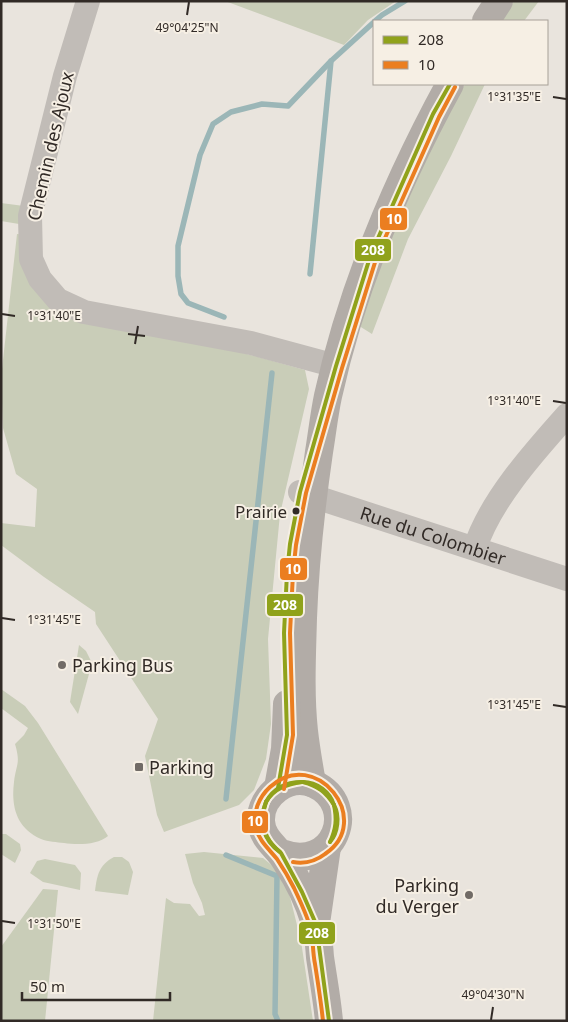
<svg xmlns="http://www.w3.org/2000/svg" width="568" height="1022" font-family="'Noto Sans',sans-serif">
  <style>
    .green { fill: #c9cdb8 }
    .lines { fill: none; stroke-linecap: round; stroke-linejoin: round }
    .stream { stroke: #9bb6b7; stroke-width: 5.5 }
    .minor { stroke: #c1bcb7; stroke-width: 24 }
    .secondary { stroke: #b2aca7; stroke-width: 28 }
    .bus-1-casing { stroke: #f6efe4; stroke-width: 8 }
    .bus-2-casing { stroke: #f6efe4; stroke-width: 8 }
    .bus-1 { stroke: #90a21b; stroke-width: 4 }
    .bus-2 { stroke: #eb7e20; stroke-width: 4 }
    .ticks { fill: none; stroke: #312a26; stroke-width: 2 }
    .bus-dot { fill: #312a26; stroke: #f6efe4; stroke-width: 2 }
    .poi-dot { fill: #716b66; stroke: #f6efe4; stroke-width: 2 }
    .labels { text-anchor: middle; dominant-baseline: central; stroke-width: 4; stroke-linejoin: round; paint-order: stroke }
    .bus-label { font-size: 17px; fill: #312a26; stroke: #f6efe4; text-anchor: end }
    .street-label { font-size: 18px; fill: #312a26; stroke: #f6efe4 }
    .poi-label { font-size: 18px; fill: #312a26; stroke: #f6efe4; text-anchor: start }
    .ticks-label { font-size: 12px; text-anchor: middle; fill: #312a26; stroke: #f6efe4; stroke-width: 4; stroke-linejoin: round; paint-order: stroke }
    .line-badge { stroke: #f6efe4; stroke-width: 2 }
    .badge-label { font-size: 14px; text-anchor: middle; font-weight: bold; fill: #fff }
  </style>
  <rect width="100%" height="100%" fill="#e9e4dd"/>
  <g class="green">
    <path d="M225 1H396L368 20 344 45Z"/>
    <path d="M514 1H539L524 21H502Z"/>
    <path d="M465 84H485L451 156 408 239 372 334 356 324 428 149Z"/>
    <path d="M1 203 24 206 19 224 1 221Z"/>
    <path d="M17 234 26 235 49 299 305 370 309 389 280 514 268 639 271 724 266 759 254 790 239 805 164 832 157 815 145 756 158 719 96 624 95 612 44 577 1 545V523L35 527 37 489 16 474 3 428 1 378Z"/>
    <path d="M79 645 86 651 92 663 78 714 70 702Z"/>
    <path d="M1 689 25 706 38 723 108 836C98 845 77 845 64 843 57 842 48 842 41 839 16 828 11 806 14 782 16 764 21 764 15 744L24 735 28 728 1 708Z"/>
    <path d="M1 834H6L20 844 21 850 15 863 1 854Z"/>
    <path d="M204 852 263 858 280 872 290 897 301 941 313 1021H153L166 898 174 903 190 904 199 916 205 915 202 903 193 883 185 854Z"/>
    <path d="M114 857H122L129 862 133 872 128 895 95 891C97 875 99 865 114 857Z"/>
    <path d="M45 859 75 865 81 873 80 890 43 882 30 873 37 861Z"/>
    <path d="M43 889 58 890 45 1021H1V947Z"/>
  </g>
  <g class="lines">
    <g class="stream">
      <path d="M375 21 382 15 405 1"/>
      <path d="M310 274 331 61 374 22"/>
      <path d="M224 317 188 303 181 294 178 276V246L200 155 213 124 231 112 262 104 288 106 331 61"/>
      <path d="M226 799 272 373"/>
      <path d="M226 855 277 876 275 1014 278 1021"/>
    </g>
    <g class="minor">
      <path d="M88 1 65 76 30 216 31 259 40 279 58 300 84 312 251 343 336 366"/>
      <path id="s1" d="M300 492 567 579"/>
      <path d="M475 548C490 501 534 452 567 415"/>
    </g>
    <g class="secondary">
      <path d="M486 21 499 1"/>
      <path d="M312 783C309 766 306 749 304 731 300 694 302 655 303 618 305 562 311 507 319 452 322 434 324 415 328 396 352 287 397 181 450 84"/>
      <path d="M278 788 285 749 287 704"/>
      <path d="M281 853C335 873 360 805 314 784 289 773 260 795 261 821 262 840 278 847 286 862 298 880 309 903 315 923 319 934 319 946 320 957 323 978 327 999 329 1021"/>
      <path d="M316 923 327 847"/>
    </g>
    <g class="bus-1-casing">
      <g id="bus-1">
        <path d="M303 782C318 786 326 792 334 805"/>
        <path d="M303 782C317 782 330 792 334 805"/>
        <path d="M278 788 287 735 284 633 287 573 290 544 300 492 336 366 371 254 433 114 450 84"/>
        <path d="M266 802C259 822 264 839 280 852"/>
        <path d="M266 802C258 821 263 840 280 852"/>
        <path d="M266 802C274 787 287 782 302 782"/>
        <path d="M266 802C274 788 288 784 302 782"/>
        <path d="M330 842C336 829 337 819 334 805"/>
        <path d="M330 842C338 833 340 816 334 805"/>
        <path d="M281 853 302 892 316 924 329 1021"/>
      </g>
    </g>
    <g class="bus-2-casing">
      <g id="bus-2">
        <path d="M284 789 293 735 290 633 293 573 296 545 306 493 342 368 377 256 439 117 455 87"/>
        <path d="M293 862C305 864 316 861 325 854 375 821 316 745 270 787 259 797 252 813 256 828 259 841 269 849 277 859 283 868 289 878 294 888 301 903 309 919 312 934 313 944 313 955 315 964 318 983 321 1002 323 1021"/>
      </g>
    </g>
    <use href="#bus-1" class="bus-1"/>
    <use href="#bus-2" class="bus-2"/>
  </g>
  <path class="ticks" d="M187 15 189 2M553 97 566 99M2 314 15 316M128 334 145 336M135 344 138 326M553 401 566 403M2 618 15 620M553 705 566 707M2 921 15 923M491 1020 493 1007"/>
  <circle class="bus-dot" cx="296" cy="511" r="4.5"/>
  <g class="poi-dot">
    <circle cx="62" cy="665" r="5"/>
    <rect x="134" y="762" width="10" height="10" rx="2.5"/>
    <circle cx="469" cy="895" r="5"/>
  </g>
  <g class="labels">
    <g class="bus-label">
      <text x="287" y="511">Prairie</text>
    </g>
    <g class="street-label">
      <text transform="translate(50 146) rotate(-77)">Chemin des Ajoux</text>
      <text stroke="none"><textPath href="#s1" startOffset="140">Rue du Colombier</textPath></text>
    </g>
    <g class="poi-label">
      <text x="72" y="665">Parking Bus</text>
      <text x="149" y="767">Parking</text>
      <text x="459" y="885" text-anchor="end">Parking<tspan x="459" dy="21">du Verger</tspan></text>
    </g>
  </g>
  <g class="ticks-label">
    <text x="187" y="32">49°04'25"N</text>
    <text x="514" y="101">1°31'35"E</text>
    <text x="54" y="320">1°31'40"E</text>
    <text x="514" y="405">1°31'40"E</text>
    <text x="54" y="624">1°31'45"E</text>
    <text x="514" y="709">1°31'45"E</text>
    <text x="54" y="928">1°31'50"E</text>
    <text x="493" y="999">49°04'30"N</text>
  </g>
  <g class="line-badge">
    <rect x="379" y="207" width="29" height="24" rx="5" fill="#eb7e20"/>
    <rect x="354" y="238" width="38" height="24" rx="5" fill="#90a21b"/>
    <rect x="279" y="557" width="29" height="24" rx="5" fill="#eb7e20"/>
    <rect x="266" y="593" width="38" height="24" rx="5" fill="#90a21b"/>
    <rect x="241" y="810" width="28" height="24" rx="5" fill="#eb7e20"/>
    <rect x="298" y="921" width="38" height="24" rx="5" fill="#90a21b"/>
  </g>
  <g class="badge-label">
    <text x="394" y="224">10</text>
    <text x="373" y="255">208</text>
    <text x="293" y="574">10</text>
    <text x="285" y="610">208</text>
    <text x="255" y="826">10</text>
    <text x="317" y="938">208</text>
  </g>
  <rect width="568" height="1022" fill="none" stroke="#312a26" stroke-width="5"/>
  <rect x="373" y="20" width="175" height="65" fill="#f6efe4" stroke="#a7a098"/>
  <rect x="383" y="36" width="25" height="8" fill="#90a21b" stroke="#a7a098"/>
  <text x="418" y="45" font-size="15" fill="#312a26">208</text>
  <rect x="383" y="61" width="25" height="8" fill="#eb7e20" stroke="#a7a098"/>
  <text x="418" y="70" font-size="15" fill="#312a26">10</text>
  <path d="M22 992v8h148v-8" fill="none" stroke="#312a26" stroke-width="2.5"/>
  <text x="30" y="992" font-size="15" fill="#312a26" stroke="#f6efe4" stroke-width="4" paint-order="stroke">50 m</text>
</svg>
